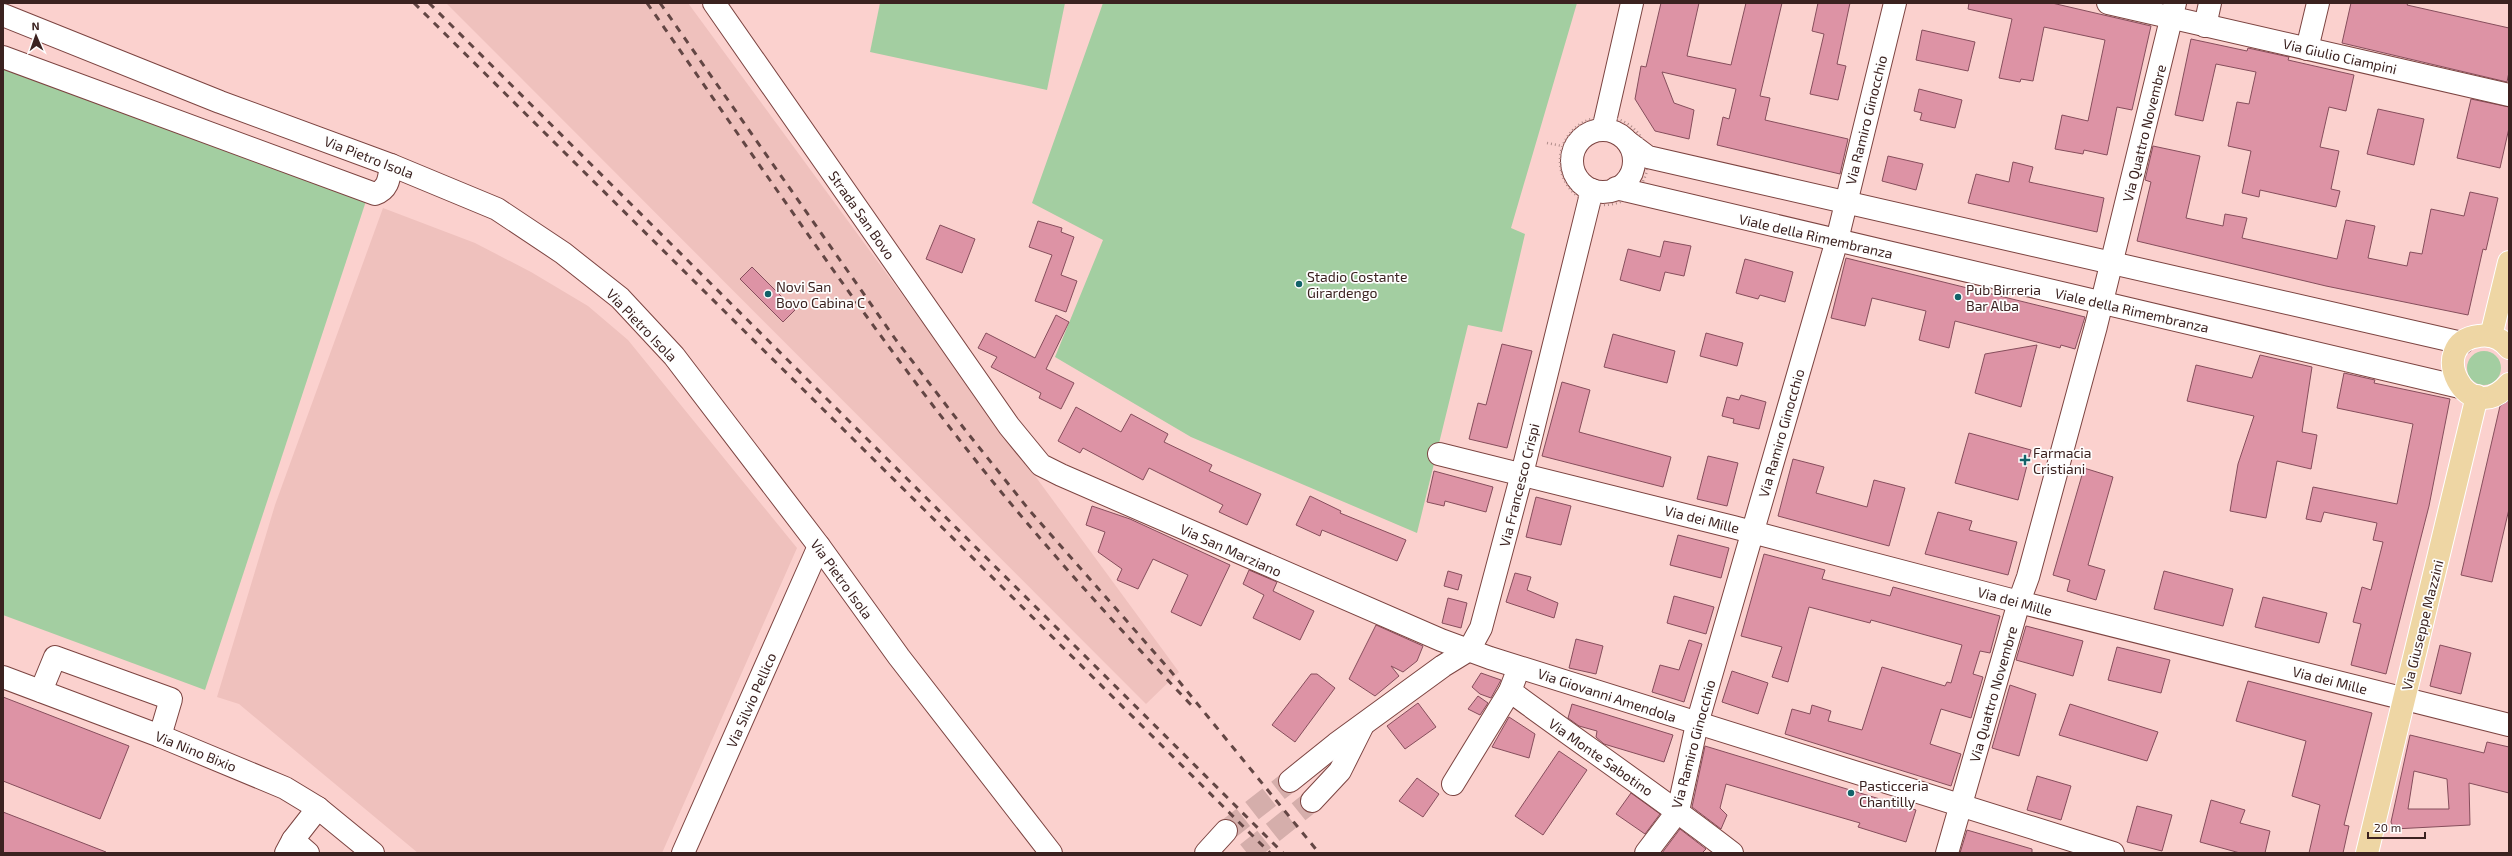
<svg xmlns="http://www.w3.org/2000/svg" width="2512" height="856" font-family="'Exo 2',sans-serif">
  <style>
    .built { fill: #efc1bd }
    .green { fill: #a3cea1 }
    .building { fill: #dd93a5; stroke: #864e5c; fill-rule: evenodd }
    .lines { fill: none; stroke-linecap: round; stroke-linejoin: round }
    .minor-tunnel { stroke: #d5aeab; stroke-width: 22; stroke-dasharray: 22 11; stroke-linecap: butt }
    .minor-casing { stroke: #7c4441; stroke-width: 24 }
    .major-casing { stroke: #fff; stroke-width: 24 }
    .path { stroke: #b08d8a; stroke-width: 2.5; stroke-dasharray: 1 3; stroke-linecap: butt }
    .minor { stroke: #fff; stroke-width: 22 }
    .major { stroke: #eed6a4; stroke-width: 22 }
    .rail { stroke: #634644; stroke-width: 3; stroke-dasharray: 7 7; stroke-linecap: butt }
    .poi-dot { fill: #126269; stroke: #fefefe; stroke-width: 1.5 }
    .labels { text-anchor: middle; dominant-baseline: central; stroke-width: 3.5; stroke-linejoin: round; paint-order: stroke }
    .street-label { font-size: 14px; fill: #3b2220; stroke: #fefefe }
    .poi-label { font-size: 14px; fill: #3b2220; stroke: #fefefe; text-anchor: start }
  </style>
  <rect width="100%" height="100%" fill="#fbd1ce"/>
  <g class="built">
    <path d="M446 3H688L1179 672 1146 704Z"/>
    <path d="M383 208 475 243 531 272 588 306 628 340 797 548 662 853H418L239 704 217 697 275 505Z"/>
  </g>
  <g class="green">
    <path d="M880 3H1065L1047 90 870 52Z"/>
    <path d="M1103 3H1577L1511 228 1525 234 1502 332 1468 325 1417 533 1191 437 1055 357 1103 240 1032 203Z"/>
    <path d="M3 62 367 198 205 690 3 615Z"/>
    <circle cx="2484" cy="368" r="17"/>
  </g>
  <g class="building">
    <path d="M1661 3H1699L1687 56 1731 65 1746 3H1782L1760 96 1770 98 1765 120 1848 139 1840 174 1717 145 1723 117 1729 119 1736 89 1662 72 1674 103 1694 110 1689 139 1655 131 1635 99 1641 66 1646 67Z"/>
    <path d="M1818 3H1850L1837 64 1846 66 1838 100 1810 94 1824 34 1812 31Z"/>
    <path d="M1969 3H2052L2151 26 2132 110 2117 107 2107 155 2084 150 2083 154 2055 149 2062 115 2088 121 2105 40 2044 27 2033 81 2021 79 2020 82 1999 78 2012 19 1968 9Z"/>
    <path d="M2351 3H2408L2407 5 2509 28V72L2507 82 2342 43Z"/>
    <path d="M1922 30 1975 42 1968 71 1916 60Z"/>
    <path d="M2191 39 2247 51 2248 48 2289 57 2288 60 2354 75 2346 111 2329 107 2320 147 2339 151 2331 189 2340 191 2336 207 2260 190 2259 197 2242 193 2251 151 2228 146 2237 102 2249 104 2256 72 2216 64 2203 121 2175 115Z"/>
    <path d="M1919 89 1962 100 1955 128 1920 120 1922 113 1914 111Z"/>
    <path d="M2471 99 2509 107V128L2500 168 2457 158Z"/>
    <path d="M2378 109 2424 119 2414 165 2367 154Z"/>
    <path d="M2153 146 2200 156 2186 218 2223 226 2225 214 2247 218 2242 238 2337 259 2346 220 2375 226 2368 258 2407 266 2410 252 2422 254 2431 209 2464 216 2470 192 2498 198 2486 250 2483 249 2468 315 2326 286 2137 241 2151 182 2145 180Z"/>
    <path d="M1888 156 1923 164 1916 190 1882 181Z"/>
    <path d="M2013 162 2033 167 2029 182 2104 198 2097 232 1968 203 1976 174 2009 182Z"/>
    <path d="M1038 221 1062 228 1061 232 1074 237 1061 275 1077 281 1066 312 1035 301 1052 255 1029 247Z"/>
    <path d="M940 225 975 239 962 273 926 259Z"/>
    <path d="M1664 241 1691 246 1684 276 1665 272 1660 291 1620 280 1628 249 1660 257Z"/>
    <path d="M1846 258 2085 317 2075 349 2061 345 2060 348 1955 321 1949 348 1919 340 1926 311 1872 298 1865 326 1831 318Z"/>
    <path d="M1745 259 1793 272 1785 302 1760 295 1758 299 1736 293Z"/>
    <path d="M752 267 795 310 783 322 740 279Z"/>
    <path d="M1056 315 1069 322 1046 369 1074 383 1061 409 1039 398 1041 393 991 367 997 357 978 348 986 333 1035 358Z"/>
    <path d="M1706 333 1743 343 1737 366 1700 356Z"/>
    <path d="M1613 334 1675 351 1667 383 1604 367Z"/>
    <path d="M1502 344 1532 351 1507 448 1469 439 1478 403 1486 405Z"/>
    <path d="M2037 345 2021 407 1975 393 1985 354Z"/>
    <path d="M2260 355 2312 367 2302 432 2317 435 2311 469 2277 461 2266 518 2230 511 2238 464 2254 416 2187 401 2196 365 2252 378Z"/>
    <path d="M2344 373 2375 380 2374 383 2450 399 2429 506 2386 674 2351 665 2361 624 2353 622 2362 587 2371 590 2383 542 2373 540 2377 523 2324 512 2321 522 2306 519 2313 487 2397 504 2413 424 2337 408Z"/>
    <path d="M1562 382 1590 390 1579 432 1671 457 1663 487 1542 456Z"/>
    <path d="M1741 395 1766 402 1759 429 1733 423 1734 419 1722 416 1727 397 1739 400Z"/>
    <path d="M2509 400V509L2492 582 2461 575 2500 406Z"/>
    <path d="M1076 407 1121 432 1131 414 1168 434 1164 442 1212 465 1209 471 1261 494 1247 525 1219 512 1223 505 1149 468 1143 480 1083 448 1080 453 1058 441Z"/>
    <path d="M1969 433 2031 450 2018 500 1955 483Z"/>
    <path d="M1708 456 1738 463 1727 506 1697 499Z"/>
    <path d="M1793 459 1824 467 1816 493 1867 507 1874 480 1905 488 1889 546 1778 516Z"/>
    <path d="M2084 468 2113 477 2088 565 2105 570 2096 600 2067 591 2070 580 2053 575Z"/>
    <path d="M1434 471 1493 487 1486 512 1445 501 1444 506 1427 502Z"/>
    <path d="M1310 496 1341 511 1340 513 1406 540 1397 561 1322 530 1320 536 1296 525Z"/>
    <path d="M1536 497 1571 506 1561 545 1526 537Z"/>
    <path d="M1092 506 1130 519 1230 565 1201 626 1171 612 1188 575 1153 559 1138 589 1117 580 1122 569 1098 552 1105 532 1086 525Z"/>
    <path d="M1938 512 1972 521 1969 530 2017 542 2008 575 1925 554Z"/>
    <path d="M1678 535 1729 548 1721 578 1670 565Z"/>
    <path d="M1764 554 1825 570 1822 579 1890 596 1893 587 2000 616 1990 653 1980 651 1973 674 1983 677 1971 718 1941 709 1930 744 1961 754 1951 786 1785 734 1792 709 1810 714 1812 705 1831 711 1828 721 1862 730 1882 667 1945 686 1947 682 1951 683 1962 645 1871 620 1870 623 1809 607 1788 682 1772 677 1782 647 1741 636Z"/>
    <path d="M1249 570 1277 582 1273 591 1314 611 1300 640 1253 618 1264 595 1243 584Z"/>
    <path d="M1448 571 1462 575 1458 590 1444 586Z"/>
    <path d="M2164 571 2233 589 2223 626 2154 609Z"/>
    <path d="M1515 573 1531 577 1527 590 1558 603 1554 618 1506 602Z"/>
    <path d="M1674 596 1714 607 1706 634 1667 623Z"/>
    <path d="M2263 597 2327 613 2319 643 2255 627Z"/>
    <path d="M1448 598 1467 603 1461 628 1442 623Z"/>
    <path d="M1376 625 1423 646 1417 661 1403 672 1391 666 1399 676 1375 696 1349 679Z"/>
    <path d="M2026 626 2083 641 2073 676 2016 660Z"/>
    <path d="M1576 639 1603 646 1596 674 1569 668Z"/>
    <path d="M1689 640 1702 644 1684 702 1652 692 1660 665 1679 670Z"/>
    <path d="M2440 645 2471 653 2461 694 2430 686Z"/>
    <path d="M2117 647 2170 660 2161 693 2108 680Z"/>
    <path d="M1732 671 1768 683 1758 714 1722 702Z"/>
    <path d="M1481 673 1501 680 1491 698 1480 694 1472 687Z"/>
    <path d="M1311 674H1317L1335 688 1295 742 1272 725Z"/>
    <path d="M2248 681 2372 713 2344 825 2349 826 2343 853H2309L2320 805 2292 796 2306 741 2236 721Z"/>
    <path d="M2010 685 2036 694 2019 756 1992 748Z"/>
    <path d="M1478 696 1488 703 1480 715 1468 709Z"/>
    <path d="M3 697 129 746 100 819 3 781Z"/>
    <path d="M1418 703 1436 727 1405 749 1387 726Z"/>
    <path d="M1572 704 1673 735 1664 762 1604 744 1596 737 1597 731 1579 726 1568 718Z"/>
    <path d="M2070 704 2158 732 2147 761 2059 735Z"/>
    <path d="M1509 717 1535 734 1529 758 1492 747Z"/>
    <path d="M2410 735 2484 753 2487 742 2509 747V793L2469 783 2470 825 2394 829 2391 822ZM2414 771 2447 779 2449 809H2408Z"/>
    <path d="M1705 746 1916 810 1906 842 1858 827 1860 823 1726 784 1720 808 1727 815 1721 829 1692 807Z"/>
    <path d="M1559 751 1587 770 1543 835 1515 816Z"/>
    <path d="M2037 776 2071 786 2061 820 2027 810Z"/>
    <path d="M1417 778 1439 794 1423 817 1399 801Z"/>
    <path d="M1631 793 1660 814 1645 834 1616 814Z"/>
    <path d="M2211 800 2245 810 2240 823 2270 831 2265 853H2240L2200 842Z"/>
    <path d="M2137 806 2172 815 2162 851 2127 842Z"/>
    <path d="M3 812 106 852V853H3Z"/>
    <path d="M1680 829 1706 849 1702 853H1662Z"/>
    <path d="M1967 830 2032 849V853H1960Z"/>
  </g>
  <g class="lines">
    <g class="minor-tunnel">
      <path d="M1226 831 1290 781"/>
      <path d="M1247 853 1312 801"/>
    </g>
    <g class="minor-casing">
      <g id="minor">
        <path d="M714 3 1009 426 1041 465 1061 475 1441 640 1490 658 2113 853"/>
        <path d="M2108 3 2509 95"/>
        <path d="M3 15 220 102 391 165 497 209 563 253 620 298 674 356 819 546 899 657 1051 853"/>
        <path d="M2205 26 2210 3"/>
        <path d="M2307 49 2318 3"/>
        <path d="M3 57 375 194C389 189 389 178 391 165"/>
        <path d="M1603 130 1632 3"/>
        <circle cx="1603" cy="161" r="31"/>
        <path d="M1628 142 1648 157 2462 343"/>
        <path d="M1616 188 2460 387"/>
        <path d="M1439 454 1733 527 2019 602 2509 725"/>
        <path d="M3 677 160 736 285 788 318 808 373 853"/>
        <path d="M41 691 55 657 171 699 160 736"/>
        <path d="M1510 691C1583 745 1660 797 1732 853"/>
        <path d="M1290 781 1336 744 1443 666 1469 650 1481 628 1522 474 1592 190"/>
        <path d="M1453 784 1510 691 1515 678"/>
        <path d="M1312 801 1340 771 1362 727"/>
        <path d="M293 840 308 853"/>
        <path d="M286 853 293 840 318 808"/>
        <path d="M683 853 819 546"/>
        <path d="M1206 853 1226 831"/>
        <path d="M1646 853 1678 811 1697 724 1837 240 1895 3"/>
        <path d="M1947 853 2019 602 2028 577 2096 326 2175 3"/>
      </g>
    </g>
    <g class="major-casing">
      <g id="major">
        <path d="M2491 336 2509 262"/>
        <path d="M2509 348C2502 339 2491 334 2479 336 2424 342 2467 432 2509 384"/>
        <path d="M2367 853 2477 396"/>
      </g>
    </g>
    <g class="path">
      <circle cx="1604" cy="161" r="44"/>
      <path d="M1547 143 1562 146"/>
    </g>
    <use href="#minor" class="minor"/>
    <use href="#major" class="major"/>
    <g class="rail">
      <path d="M414 3 1270 853"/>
      <path d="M429 3 1283 853"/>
      <path d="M647 3C749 149 848 297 958 438 1031 532 1112 621 1194 708"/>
      <path d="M660 3 896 340 966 431 1030 511 1169 669 1319 853"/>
    </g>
  </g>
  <g class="poi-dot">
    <circle cx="1299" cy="284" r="4"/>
    <circle cx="768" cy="294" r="4"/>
    <circle cx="1958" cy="297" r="4"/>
    <path d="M2023 454h4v4h4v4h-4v4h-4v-4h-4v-4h4z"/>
    <circle cx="1851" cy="793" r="4"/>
  </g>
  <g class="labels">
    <g class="street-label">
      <text transform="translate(2340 56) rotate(13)">Via Giulio Ciampini</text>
      <text transform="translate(1866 120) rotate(-76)">Via Ramiro Ginocchio</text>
      <text transform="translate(2144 133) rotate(-76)">Via Quattro Novembre</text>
      <text transform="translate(369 157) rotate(21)">Via Pietro Isola</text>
      <text transform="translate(862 215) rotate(55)">Strada San Bovo</text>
      <text transform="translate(1816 236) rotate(13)">Viale della Rimembranza</text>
      <text transform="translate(2132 310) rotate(13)">Viale della Rimembranza</text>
      <text transform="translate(642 325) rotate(46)">Via Pietro Isola</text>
      <text transform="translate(1781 433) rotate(-74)">Via Ramiro Ginocchio</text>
      <text transform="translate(1519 485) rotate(-76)">Via Francesco Crispi</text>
      <text transform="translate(1702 519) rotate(14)">Via dei Mille</text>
      <text transform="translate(1231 550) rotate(24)">Via San Marziano</text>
      <text transform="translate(842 579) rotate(54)">Via Pietro Isola</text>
      <text transform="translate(2015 601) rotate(15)">Via dei Mille</text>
      <text transform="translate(2422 625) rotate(-76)">Via Giuseppe Mazzini</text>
      <text transform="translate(2330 680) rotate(14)">Via dei Mille</text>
      <text transform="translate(1993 694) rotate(-74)">Via Quattro Novembre</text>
      <text transform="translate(1607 695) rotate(18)">Via Giovanni Amendola</text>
      <text transform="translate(751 700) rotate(-66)">Via Silvio Pellico</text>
      <text transform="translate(1693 744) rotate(-75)">Via Ramiro Ginocchio</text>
      <text transform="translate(196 751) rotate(22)">Via Nino Bixio</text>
      <text transform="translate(1601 757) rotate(35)">Via Monte Sabotino</text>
    </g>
    <g class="poi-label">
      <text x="1307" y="276">Stadio Costante<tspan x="1307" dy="16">Girardengo</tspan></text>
      <text x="776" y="286">Novi San<tspan x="776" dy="16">Bovo Cabina C</tspan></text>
      <text x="1966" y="289">Pub Birreria<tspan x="1966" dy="16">Bar Alba</tspan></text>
      <text x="2033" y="452">Farmacia<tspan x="2033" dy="16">Cristiani</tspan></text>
      <text x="1859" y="785">Pasticceria<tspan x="1859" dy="16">Chantilly</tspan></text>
    </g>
  </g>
  <rect width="2512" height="856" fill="none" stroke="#3b2220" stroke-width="8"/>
  <g transform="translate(36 36) rotate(358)" stroke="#fefefe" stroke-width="3" paint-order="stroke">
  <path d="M0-3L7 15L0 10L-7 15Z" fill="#3b2220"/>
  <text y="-6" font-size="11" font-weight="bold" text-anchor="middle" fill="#3b2220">N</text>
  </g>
  <path d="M2368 832v6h57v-6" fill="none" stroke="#3b2220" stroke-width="2"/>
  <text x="2374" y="832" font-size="12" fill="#3b2220" stroke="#fefefe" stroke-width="3" paint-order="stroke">20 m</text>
</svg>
